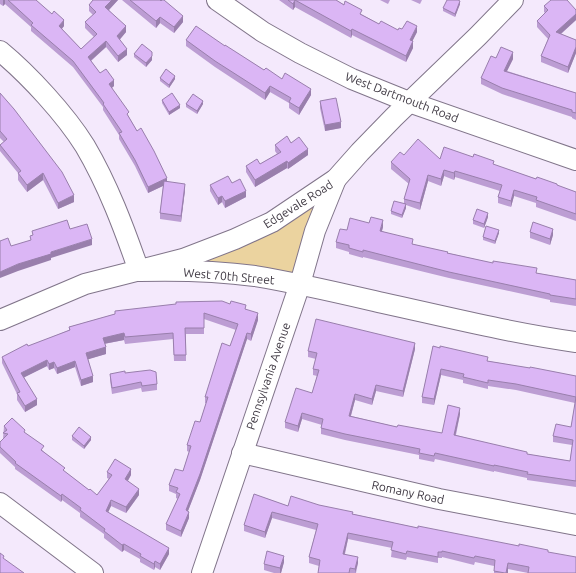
<svg xmlns="http://www.w3.org/2000/svg" width="576" height="573" font-family="Ubuntu,sans-serif">
  <style>
    .green { fill: #ebd39f }
    .lines { fill: none; stroke-linecap: round; stroke-linejoin: round }
    .minor-casing { stroke: #81758a; stroke-width: 22 }
    .minor { stroke: #fff; stroke-width: 20 }
    .wall { fill: #bc9dd3 }
    .shaded-wall { fill: #997fac }
    .building { fill: #dbb6f5; stroke: #997fac }
    .labels { text-anchor: middle; dominant-baseline: central; stroke-width: 3; stroke-linejoin: round; paint-order: stroke }
    .street-label { font-size: 12px; fill: #403a44; stroke: #fff }
  </style>
  <rect width="100%" height="100%" fill="#f4e9fc"/>
  <path class="green" d="M319 198 296 271 292 273 202 264 204 259Z"/>
  <g class="lines">
    <g class="minor-casing">
      <g id="minor">
        <path d="M217 0 263 32 300 53 352 79 409 102 576 160"/>
        <path d="M0 51C29 75 65 114 85 146 108 185 124 228 139 271 177 270 217 271 255 276 298 283 340 293 383 303 447 317 511 333 576 342"/>
        <path d="M0 320 85 284 183 259 235 239 272 222 336 179 360 152 394 117 478 36 513 0"/>
        <path d="M242 453 439 499 576 525"/>
        <path d="M0 503 93 573"/>
        <path d="M202 573 300 284 315 231 336 179"/>
      </g>
    </g>
    <use href="#minor" class="minor"/>
  </g>
  <g class="wall">
    <path d="M0 0H36L64 26 62 29 81 49 94 37 85 28V22L93 15 89 11V5L93 0H118L109 10 126 32 119 40 127 55 118 62 106 47 91 61 100 73 114 86 112 88 167 182 185 190 181 222 160 219V213L163 186 148 193 135 166 119 139V135L103 110V107L73 67 31 31V27L5 4 3 6 0 4Z"/>
    <path d="M122 0H160L183 22 174 33 160 23 156 28Z"/>
    <path d="M279 0H336L379 24 398 30 402 29 417 32 412 41 413 48 406 62 352 35 351 38 295 7 293 10Z"/>
    <path d="M380 0H390L388 4Z"/>
    <path d="M411 0H422L420 4Z"/>
    <path d="M460 4 455 17 443 11V8Z"/>
    <path d="M544 6 576 10V20L561 34 576 40V53L568 73 541 62V56L548 39 537 27V21L545 13 544 12Z"/>
    <path d="M186 40 225 46 264 70 282 79 311 95 299 115 289 108V103L270 92 265 100 215 67 186 46Z"/>
    <path d="M134 54 152 60 146 67 134 57Z"/>
    <path d="M496 58 513 59 507 71 576 93V120L572 118V117L502 94 481 84V78Z"/>
    <path d="M160 78 175 79 169 88 160 81Z"/>
    <path d="M0 93 74 202 58 209 43 180 27 192 18 180V173L0 151V145L4 142 0 138Z"/>
    <path d="M162 100 180 108 169 115 162 103Z"/>
    <path d="M320 101 341 128 325 131 320 108Z"/>
    <path d="M186 104H203L197 114 186 107Z"/>
    <path d="M291 143 308 155 288 169 287 168 255 187 246 172V166L260 164 277 154 275 151V145Z"/>
    <path d="M404 155 494 165 576 192V221L536 207V203L514 196 511 207 498 203V197L500 191 455 177 454 180 444 176 441 186 428 181 420 210 406 205V208L402 218 391 214V211L404 204V199L409 184 391 169V162Z"/>
    <path d="M232 183 246 197 225 208 222 202 218 205 210 191V185Z"/>
    <path d="M488 217 484 228 473 224V220Z"/>
    <path d="M383 227 382 231 413 244 448 253 537 273 576 280V306L550 302V300L449 278 363 257V258L349 254V252L336 248V242L347 230Z"/>
    <path d="M530 232 553 235 550 245 530 238Z"/>
    <path d="M499 233 495 244 483 240V237Z"/>
    <path d="M246 309 258 320 251 341 247 339 200 480 188 511 189 518 181 537 166 530V524L178 499 176 498V494L169 491V485L183 471 189 452 187 451V445L200 422 206 403H205V397L230 346 236 330 204 319V334H186V361H174L173 339 125 344 124 340 104 344 106 354 88 359 93 382 81 386 75 367 57 374 54 368 49 370 47 366 24 377 37 405 25 412 17 400V394L2 363V357L69 330V327L115 314V311Z"/>
    <path d="M433 346 488 361 576 376V487L527 480V478L494 471V472L435 459 434 462 419 459V455L345 440 321 434V428L322 425 302 419 298 432 285 428V422L312 393 317 376 313 375V369L316 359 308 357V351L415 349 403 397 376 391 372 405 355 400 351 416 397 427 442 433 460 414 456 435 527 454 570 461 572 445 553 442V436L571 427 575 403 516 390 488 386V389L463 383V380L441 375 434 405 422 403V397Z"/>
    <path d="M125 373 157 384V390L142 392 141 388 112 394 110 380V374Z"/>
    <path d="M4 426 25 433 44 452 65 472 89 490 97 495 109 479 107 478V472L131 475 128 481 139 495 126 513 111 506 108 512 169 554 160 570 155 567 154 570 140 562V559L124 550 122 552 104 538V534L80 517V513L62 500 61 502 15 469V467L0 453V442L3 439Z"/>
    <path d="M72 436 91 440 84 449 72 440Z"/>
    <path d="M254 494 288 506 319 505 353 514 418 528 519 546 548 550 528 573 508 569V573H494V566L475 562 474 565 442 557V558H438V563L407 557 406 560 391 557 392 548 348 539 345 554 358 563 356 573H318L319 566 309 563V557L316 530 272 518 265 538 244 531V525Z"/>
    <path d="M284 562 281 573H274L264 570V564Z"/>
  </g>
  <g class="shaded-wall">
    <path d="M3 0H5V4L3 6Z"/>
    <path d="M112 0H118L105 14V7Z"/>
    <path d="M295 0V7L293 10V4Z"/>
    <path d="M460 1V4L455 17V14Z"/>
    <path d="M576 14V20L556 38V32Z"/>
    <path d="M183 16V22L174 33V27Z"/>
    <path d="M160 17V23L156 28V21Z"/>
    <path d="M64 20V26L59 32V26Z"/>
    <path d="M126 26V32L117 43V36Z"/>
    <path d="M417 26V32L410 46V40Z"/>
    <path d="M352 29V35L351 38V31Z"/>
    <path d="M106 41V47L88 63V57Z"/>
    <path d="M413 41V48L406 62V56Z"/>
    <path d="M576 47V53L568 73V67Z"/>
    <path d="M127 49V55L118 62V56Z"/>
    <path d="M513 52V59L504 77V71Z"/>
    <path d="M152 56V60L146 67V63Z"/>
    <path d="M175 76V79L169 88V85Z"/>
    <path d="M114 80V86L109 90V84Z"/>
    <path d="M270 86V92L265 100V93Z"/>
    <path d="M311 89V95L299 115V108Z"/>
    <path d="M203 101V104L197 114V111Z"/>
    <path d="M180 105V108L169 115V112Z"/>
    <path d="M341 122V128L325 131V125Z"/>
    <path d="M308 149V155L288 169V163Z"/>
    <path d="M287 161V168L255 187V180Z"/>
    <path d="M444 170V176L441 186V179Z"/>
    <path d="M455 171V177L454 180V173Z"/>
    <path d="M43 173V180L27 192V185Z"/>
    <path d="M428 175V181L420 210V203Z"/>
    <path d="M167 178V184L148 193V187Z"/>
    <path d="M185 184V190L181 222V216Z"/>
    <path d="M514 190V196L511 207V201Z"/>
    <path d="M246 191V197L225 208V201Z"/>
    <path d="M74 195V202L58 209V203Z"/>
    <path d="M222 196V202L218 205V198Z"/>
    <path d="M406 204V208L402 218V215Z"/>
    <path d="M488 213V217L484 228V224Z"/>
    <path d="M383 220V227L380 237V231Z"/>
    <path d="M553 229V235L550 245V239Z"/>
    <path d="M499 230V233L495 244V241Z"/>
    <path d="M92 239V245L51 258V260L18 271 0 278V272L18 264 51 252Z"/>
    <path d="M258 313V320L251 341V334Z"/>
    <path d="M124 333V340L103 344V338Z"/>
    <path d="M247 333V339L200 480 186 516V510Z"/>
    <path d="M415 343V349L403 397V391Z"/>
    <path d="M106 347V354L86 360V353Z"/>
    <path d="M47 360V366L21 379V373Z"/>
    <path d="M75 361V367L57 374V368Z"/>
    <path d="M54 362V368L49 370V364Z"/>
    <path d="M441 369V375L434 405V399Z"/>
    <path d="M93 376V382L81 386V380Z"/>
    <path d="M376 385V391L372 405V399Z"/>
    <path d="M355 394V400L349 422V416Z"/>
    <path d="M37 399V405L25 412V406Z"/>
    <path d="M460 408V414L454 441V435Z"/>
    <path d="M302 413V419L298 432V426Z"/>
    <path d="M91 437V440L84 449V446Z"/>
    <path d="M131 469V475L125 485V479Z"/>
    <path d="M139 489V495L126 513V507Z"/>
    <path d="M62 494V500L61 502V496Z"/>
    <path d="M111 500V506L106 517V511Z"/>
    <path d="M189 512V518L181 537V531Z"/>
    <path d="M272 512V518L265 538V532Z"/>
    <path d="M348 533V539L343 560V554Z"/>
    <path d="M124 544V550L122 552V545Z"/>
    <path d="M169 548V554L160 570V564Z"/>
    <path d="M284 556V562L281 573H280V568Z"/>
    <path d="M358 557V563L355 573V569Z"/>
    <path d="M155 561V567L154 570V564Z"/>
    <path d="M508 563V573H506Z"/>
  </g>
  <g class="building">
    <path d="M8 0H36L52 14 54 11 64 20 59 26 81 49 97 34 85 22 96 12 89 5 93 0H112L105 7 126 26 117 36 127 49 118 56 106 41 88 57 100 73 106 69 114 80 109 84 129 112 127 114 137 131 141 128 154 151 167 178 148 187 135 160 119 133 122 132 103 104 104 103 73 61 31 25 33 23Z"/>
    <path d="M130 0H160L161 1 162 0H164L183 16 174 27 160 17 156 21Z"/>
    <path d="M288 0H336L344 5 345 1 362 10 360 14 379 24 381 21 398 30 399 28 402 29 407 21 417 26 410 40 413 41 406 56 352 29 351 31 295 0 293 4Z"/>
    <path d="M447 0H458L460 1 455 14 443 8Z"/>
    <path d="M551 0H567L576 10V14L556 32 576 40V47L568 67 541 56 550 35 537 21 548 10 544 6Z"/>
    <path d="M196 26 225 46V45L264 70 266 68 282 79 285 73 311 89 299 108 289 102 291 98 270 86 265 93 215 61 186 40Z"/>
    <path d="M142 44 152 52V56L146 63 134 54Z"/>
    <path d="M501 47 513 52 504 71 576 93V113L572 112V110L502 88 481 78 491 56 496 58Z"/>
    <path d="M166 69 175 76 169 85 160 78Z"/>
    <path d="M0 93 14 109 62 172 74 195 58 203 43 173 27 185 18 173 21 171 0 145 7 139 0 131Z"/>
    <path d="M172 93 180 105 169 112 162 100Z"/>
    <path d="M193 94 203 101 197 111 186 104Z"/>
    <path d="M336 98 341 122 325 125 320 101Z"/>
    <path d="M287 136 291 143 299 137 308 149 288 163 287 161 255 180 246 166 257 159 260 164 281 152 275 145Z"/>
    <path d="M418 139 440 159 444 147 473 157 474 154 494 161 493 164 536 179 537 177 557 184V185L576 192V214L536 200 537 197 514 190 511 201 498 197 502 185 455 171 454 173 444 170 441 179 428 175 420 203 404 199 410 179 391 162 400 152 404 155Z"/>
    <path d="M228 176 232 183 240 179 246 191 225 201 222 196 218 198 210 185Z"/>
    <path d="M164 181 185 184 181 216 160 213Z"/>
    <path d="M394 201 406 204 402 215 391 211Z"/>
    <path d="M477 209 488 213 484 224 473 220Z"/>
    <path d="M371 217 383 220 380 231 413 239 412 244 448 252 447 253 493 263V261L537 268 536 273 576 280V299L550 295V294L449 272 363 250V252L349 248V245L336 242 340 229 347 230 350 218 369 223Z"/>
    <path d="M67 220 70 229 87 224 92 239 51 252V254L18 264 0 272V241L8 238 11 246 31 240 30 236 33 235 32 231Z"/>
    <path d="M533 222 553 229 550 239 530 232Z"/>
    <path d="M486 226 499 230 495 241 483 237Z"/>
    <path d="M222 301 230 304 231 301 246 305 245 309 258 313 251 334 247 333 200 474 186 510 189 512 181 531 166 524 180 494 176 492 178 488 169 485 175 469 183 471 191 446 187 445 195 421 200 422 208 397H205L222 343 230 346 238 324 204 313V328H185L186 355H174L173 333 125 337 124 333 103 338 106 347 86 353 93 376 81 380 75 361 57 368 54 362 49 364 47 360 21 373 37 399 25 406 17 393 20 392 2 357 27 344 28 346 70 330 69 327 115 314V311L176 304V302Z"/>
    <path d="M316 319 415 343 403 391 376 385 372 399 355 394 349 416 397 427 398 425 442 433 448 405 460 408 454 435 527 452V454L570 461 573 440 553 436 556 424 571 427 576 397V481L527 474 528 472 494 465V466L435 453 434 456 419 453 420 449 345 434 321 428 323 419 302 413 298 426 285 422 296 388 312 393 319 370 313 369 317 353 308 351Z"/>
    <path d="M433 346 440 348V346L488 357 487 361 530 368V367L576 376V397L516 384 488 380V383L463 377 464 374 441 369 434 399 422 397Z"/>
    <path d="M150 370 156 372 157 384 142 386 141 382 112 388 110 374 125 371V373Z"/>
    <path d="M12 418 25 430 24 432 44 446 41 450 65 468 63 470 89 490 90 489 97 495 112 475 107 472 115 459 131 469 125 479 139 489 126 507 111 500 106 511 169 548 160 564 155 561 154 564 140 556 141 554 124 544 122 545 104 531 105 529 80 510 81 508 62 494 61 496 15 463 16 462 0 447V442L8 434 3 433 7 430 4 426Z"/>
    <path d="M79 427 91 437 84 446 72 436Z"/>
    <path d="M254 494 288 506 291 496 319 505 353 512 352 514 418 528V526L519 546V544L548 550V552L576 557V573H528L529 567 508 563 506 573H505L494 571 495 560 475 556 474 558 442 551V552H438V557L407 551 406 554 391 550 393 542 348 533 343 554 358 557 355 569 350 568 349 573H318L320 560 309 557 318 524 272 512 265 532 244 525Z"/>
    <path d="M267 551 284 556 280 568 264 564Z"/>
    <path d="M0 553 4 556 3 558 24 573H0Z"/>
  </g>
  <g class="labels">
    <g class="street-label">
      <text transform="translate(402 97) rotate(21)">West Dartmouth Road</text>
      <text transform="translate(298 204) rotate(-32)">Edgevale Road</text>
      <text transform="translate(229 276) rotate(5)">West 70th Street</text>
      <text transform="translate(268 376) rotate(-71)">Pennsylvania Avenue</text>
      <text transform="translate(408 492) rotate(12)">Romany Road</text>
    </g>
  </g>
</svg>
